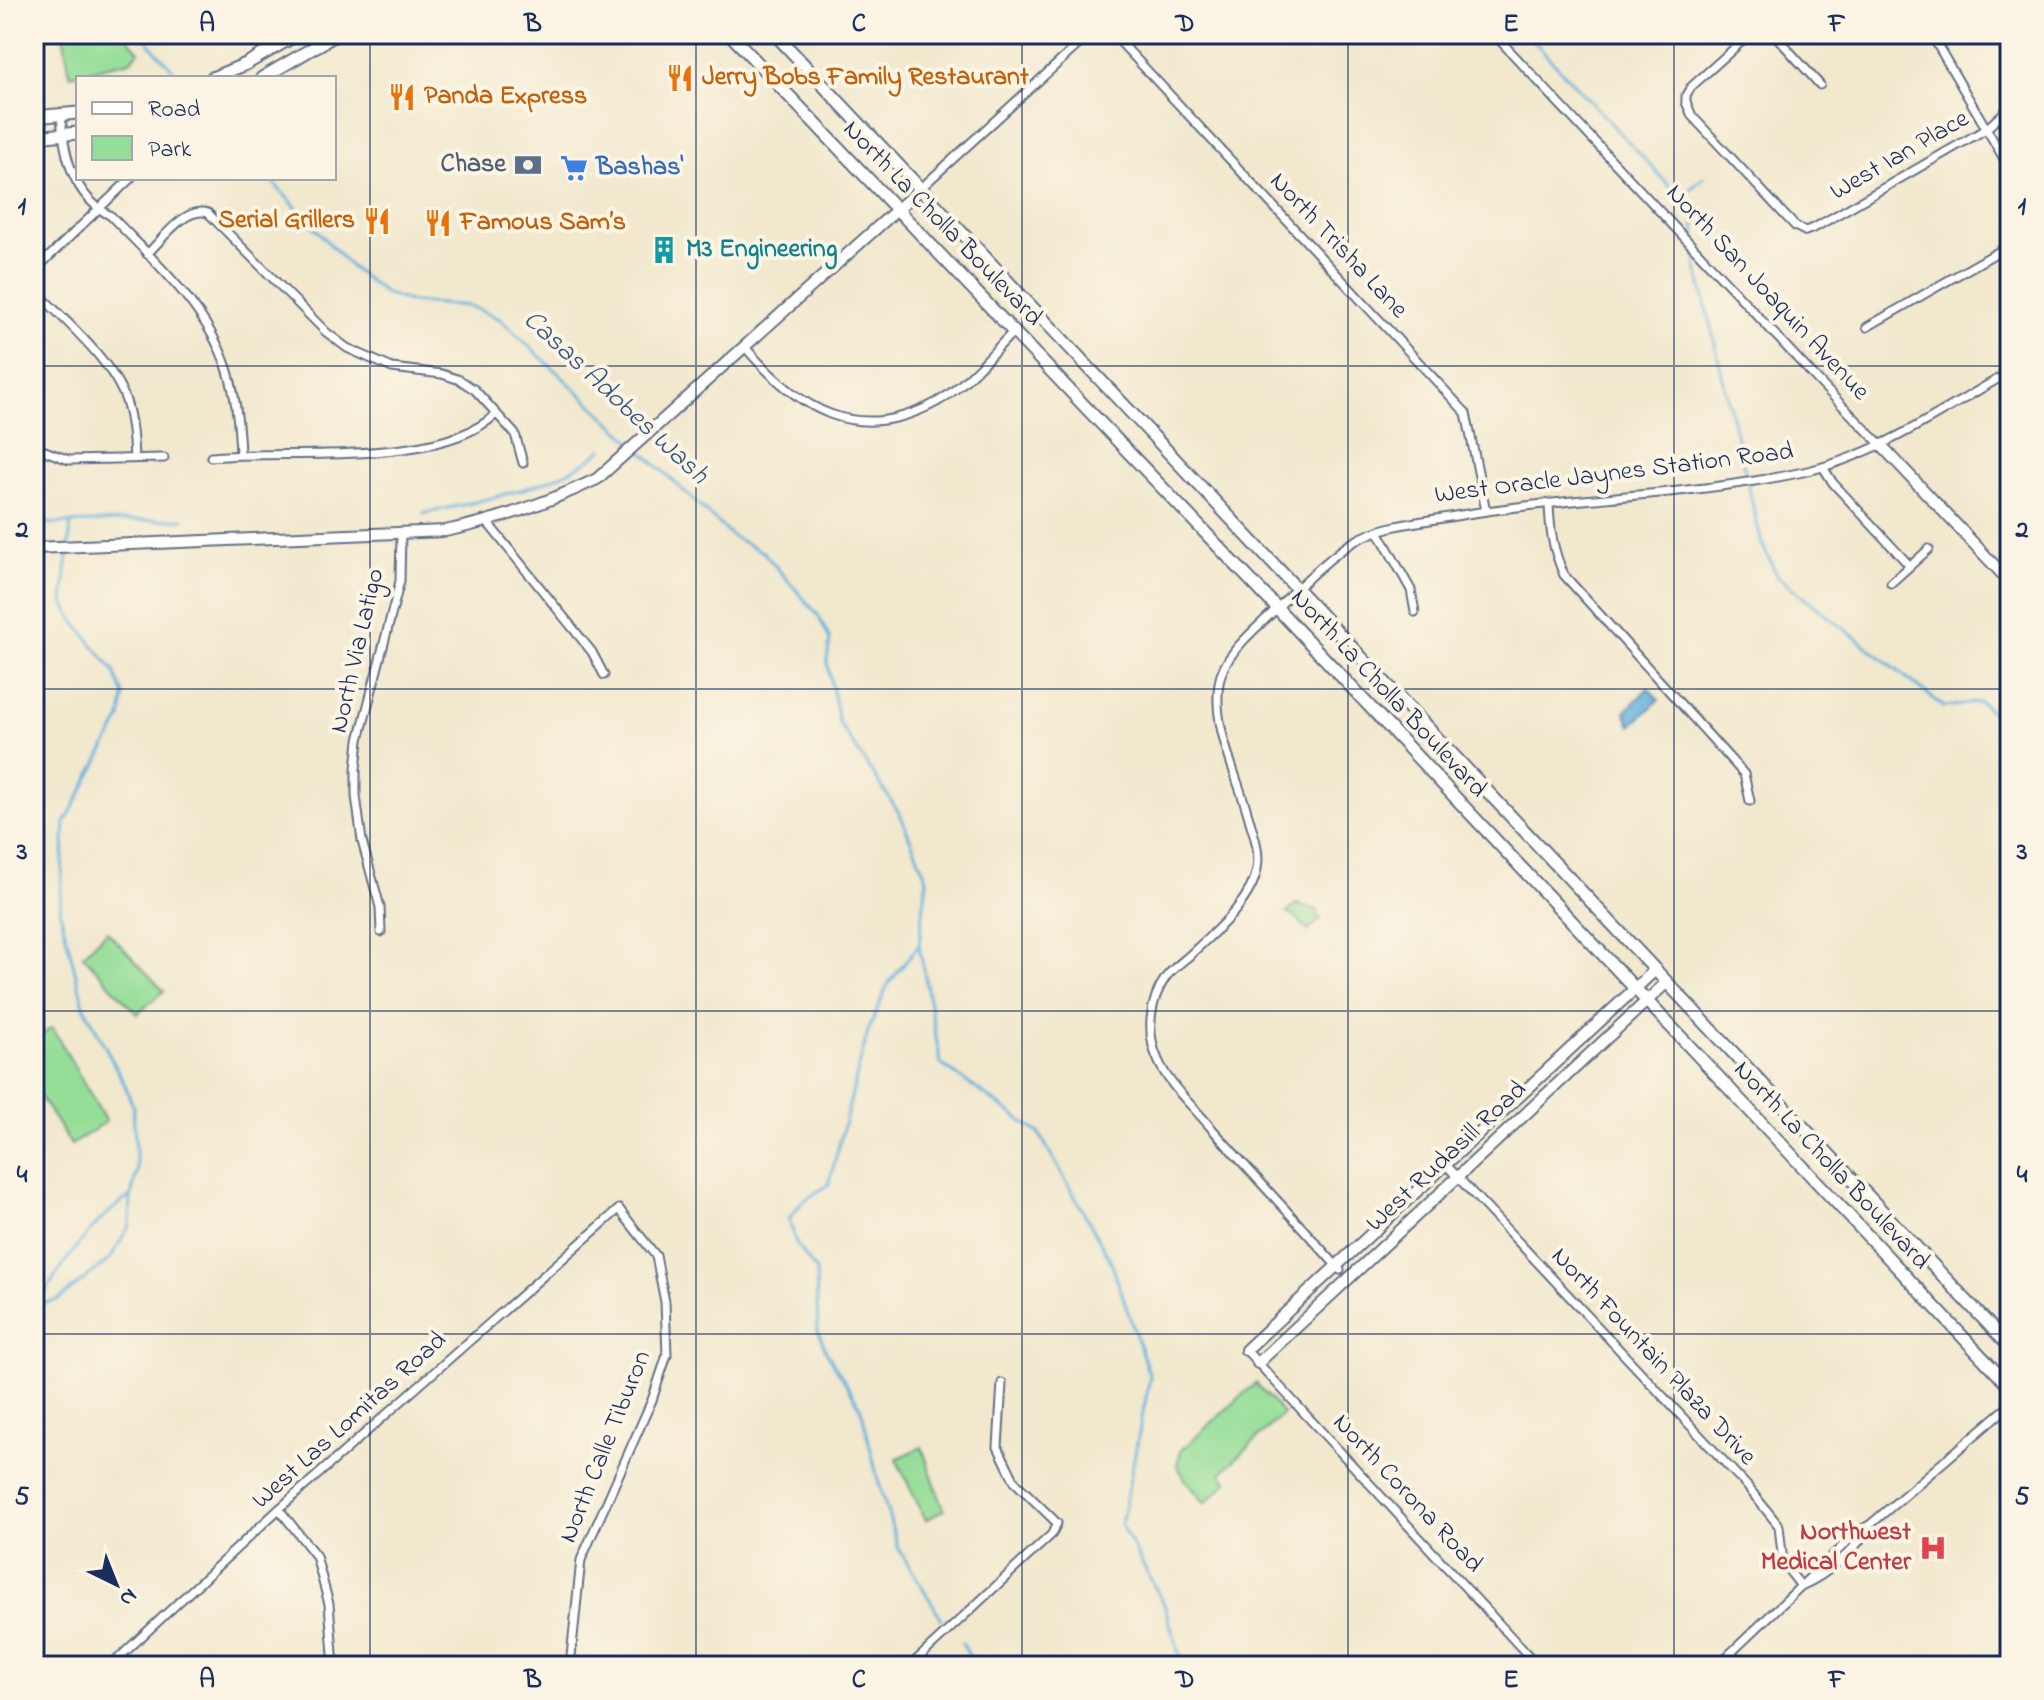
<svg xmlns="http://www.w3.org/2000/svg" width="2044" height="1700" font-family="'Indie Flower',sans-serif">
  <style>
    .green { fill: #95de98; stroke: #58867b; stroke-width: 2 }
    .water { fill: #66b1de; stroke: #40709e; stroke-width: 2 }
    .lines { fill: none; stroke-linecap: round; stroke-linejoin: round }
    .stream { stroke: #66b1de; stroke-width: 3 }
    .street-casing { stroke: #667085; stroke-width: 11 }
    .secondary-casing { stroke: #667085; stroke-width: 14 }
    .primary-casing { stroke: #667085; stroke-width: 15 }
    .street { stroke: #fff; stroke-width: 7 }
    .secondary { stroke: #fff; stroke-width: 10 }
    .primary { stroke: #fff; stroke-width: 11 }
    .grid { fill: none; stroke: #1b2f5e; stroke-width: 2; stroke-opacity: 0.55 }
    .labels { text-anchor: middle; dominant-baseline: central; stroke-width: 8; stroke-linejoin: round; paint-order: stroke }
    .food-label { font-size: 26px; font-weight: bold; fill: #c56008; stroke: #fcf5e5; text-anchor: start }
    .street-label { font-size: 26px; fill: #1b2f5e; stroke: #fcf5e5 }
    .service-label { font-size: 26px; font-weight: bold; fill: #4e5e75; stroke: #fcf5e5; text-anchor: end }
    .shop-label { font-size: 26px; font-weight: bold; fill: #366cbe; stroke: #fcf5e5; text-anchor: start }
    .culture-label { font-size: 26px; font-weight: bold; fill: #0d838f; stroke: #fcf5e5; text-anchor: start }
    .health-label { font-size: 26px; font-weight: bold; fill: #be3a42; stroke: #fcf5e5; text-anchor: end }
    .water-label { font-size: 28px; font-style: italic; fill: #325684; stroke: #fcf5e5 }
    .neatline { fill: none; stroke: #1b2f5e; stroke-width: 3 }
    .grid-label { font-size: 26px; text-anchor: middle; font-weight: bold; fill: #1b2f5e }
  </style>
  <rect width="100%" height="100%" fill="#fcf5e5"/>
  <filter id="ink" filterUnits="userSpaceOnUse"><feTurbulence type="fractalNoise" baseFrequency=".0125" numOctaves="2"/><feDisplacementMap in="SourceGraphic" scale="16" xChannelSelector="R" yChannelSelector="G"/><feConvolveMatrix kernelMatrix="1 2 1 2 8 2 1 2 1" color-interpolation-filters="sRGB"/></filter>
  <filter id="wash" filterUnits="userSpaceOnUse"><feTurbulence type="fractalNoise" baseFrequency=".006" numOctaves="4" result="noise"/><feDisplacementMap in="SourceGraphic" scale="32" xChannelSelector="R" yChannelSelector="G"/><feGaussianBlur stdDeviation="1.8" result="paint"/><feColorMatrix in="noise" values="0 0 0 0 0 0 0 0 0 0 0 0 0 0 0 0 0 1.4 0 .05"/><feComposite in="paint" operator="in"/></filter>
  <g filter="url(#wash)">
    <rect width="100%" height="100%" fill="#f1e8cd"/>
    <g class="green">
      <path d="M63 34H124L139 51 130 61 70 75Z"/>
      <path d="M1296 904 1317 910V915L1321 919 1308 931 1298 919 1287 913Z"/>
      <path d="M107 931 164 991 137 1014 83 955Z"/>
      <path d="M52 1027 106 1122 71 1145 34 1087V1041Z"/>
      <path d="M1256 1383 1283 1414 1221 1473 1228 1482 1205 1503 1186 1481 1177 1465 1181 1450Z"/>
      <path d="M922 1447 944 1510 926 1520 896 1459Z"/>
    </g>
    <path class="water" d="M1648 688 1659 700 1631 726 1625 712Z"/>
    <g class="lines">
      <g class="stream">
        <path d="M141 34 180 78"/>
        <path d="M1527 34 1694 212 1696 246"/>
        <path d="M269 178 351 267 386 294 412 302 470 306 500 319 632 442"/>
        <path d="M1675 192 1685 194 1704 177"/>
        <path d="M1696 254 1697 268 1762 544 1778 577 1944 707 1980 702 2010 727"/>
        <path d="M637 447 733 537 763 552 818 615 830 639 827 661 839 723 900 814 927 879 919 945 888 984 868 1031 829 1184 802 1202 789 1219 796 1243 816 1271 818 1331 827 1353 861 1408 877 1476 898 1548 942 1619"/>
        <path d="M423 514C477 501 562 487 602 449"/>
        <path d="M34 524 184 519"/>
        <path d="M919 945 941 1064 1039 1133 1110 1259 1150 1377 1121 1525 1164 1604 1183 1666"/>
        <path d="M38 1304C60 1267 94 1218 131 1196"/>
        <path d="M34 1309 38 1304 58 1300 110 1259 130 1225 131 1196 137 1171 133 1107 125 1085 84 1006 60 912 65 823 121 718 124 696 114 671 75 622 63 602 71 524"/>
        <path d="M962 1643 975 1666"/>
      </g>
    </g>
  </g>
  <g filter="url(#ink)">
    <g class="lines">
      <g class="street-casing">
        <g id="street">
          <path d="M1113 34 1466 413 1486 511"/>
          <path d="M1494 34 1825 388 1881 445"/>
          <path d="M1774 34 1820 85"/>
          <path d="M1931 34 2010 169"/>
          <path d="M1686 102 1692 116 1795 226 1805 231"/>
          <path d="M1686 102V95L1691 87 1750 34"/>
          <path d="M61 116C64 156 73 196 111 216 154 261 206 306 227 368 236 396 239 425 240 454"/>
          <path d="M920 189 1090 34"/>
          <path d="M1805 231 1814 228 1986 129 2010 107"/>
          <path d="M147 254C163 239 185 206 208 213L326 332 347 348 392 368 442 374 460 380 475 390 515 434 523 463"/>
          <path d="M34 271 131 178"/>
          <path d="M34 289C64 320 112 360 126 401 132 420 133 438 134 458"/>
          <path d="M1867 327 2010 245"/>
          <path d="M744 346C798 409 856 446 937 402 964 387 992 353 1014 331"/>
          <path d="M34 447 69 460 164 458"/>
          <path d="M211 457C288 449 439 468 496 414"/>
          <path d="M1823 467 1833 483 1910 566"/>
          <path d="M1549 504C1550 531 1553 550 1564 575L1744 774 1750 801"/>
          <path d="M487 522 592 652 604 675"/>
          <path d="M1378 531 1411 590 1415 612"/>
          <path d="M1891 583 1929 549"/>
          <path d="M381 932 380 907 362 841 356 796V769L359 740 400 581 401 534"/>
          <path d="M1450 1169 1747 1486 1779 1526 1783 1563 1801 1586 1717 1666"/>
          <path d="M1340 1270C1296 1220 1250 1172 1206 1122 1189 1102 1169 1085 1158 1060 1146 1034 1149 1001 1166 977 1172 969 1182 962 1190 955 1214 932 1251 903 1257 869 1260 852 1255 838 1250 822 1239 778 1212 729 1219 683 1223 656 1252 632 1271 614 1291 594 1332 554 1355 541 1385 524 1421 522 1455 516 1570 496 1688 497 1803 472 1877 456 1944 409 2010 372"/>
          <path d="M1246 1350 1538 1666"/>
          <path d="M279 1509 316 1556 329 1604 334 1666"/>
          <path d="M1871 1524C1857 1549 1827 1575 1801 1586L1856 1533 1871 1524 2010 1405"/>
          <path d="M110 1666 279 1509 619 1209 656 1256 665 1302 667 1355 652 1400 581 1560 570 1666"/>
          <path d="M910 1666 1052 1534 1057 1523 1015 1482 998 1447 1002 1383"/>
        </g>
      </g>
      <g class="secondary-casing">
        <g id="secondary">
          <path d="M1881 445 2010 582"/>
          <path d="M34 548 445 531C499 520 547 503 597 479L920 189"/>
          <path d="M1246 1350 1654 971"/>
          <path d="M1258 1363 1666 983"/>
        </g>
      </g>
      <g class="primary-casing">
        <g id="primary">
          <path d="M730 34 1277 608 2010 1387"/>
          <path d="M775 34 2010 1347"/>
          <path d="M212 78 246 64 298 34"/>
          <path d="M262 78 337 34"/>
          <path d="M34 117 78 113"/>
          <path d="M34 137 78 133"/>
        </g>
      </g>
      <use href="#street" class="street"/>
      <use href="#secondary" class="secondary"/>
      <use href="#primary" class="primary"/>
    </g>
  </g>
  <path class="grid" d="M370 34V1666M696 34V1666M1022 34V1666M1348 34V1666M1674 34V1666M34 366H2010M34 689H2010M34 1011H2010M34 1334H2010"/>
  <defs>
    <g id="restaurant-bare" transform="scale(2.16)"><path d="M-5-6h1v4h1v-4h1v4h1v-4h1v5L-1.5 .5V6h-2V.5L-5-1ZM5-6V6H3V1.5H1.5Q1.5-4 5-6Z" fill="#e8710a" stroke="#fcf5e5" stroke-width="2.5" paint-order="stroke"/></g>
    <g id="bank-bare" transform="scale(2.16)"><path d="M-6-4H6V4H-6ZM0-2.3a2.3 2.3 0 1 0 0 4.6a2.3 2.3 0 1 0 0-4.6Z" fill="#5c6f8a" stroke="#fcf5e5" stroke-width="2.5" paint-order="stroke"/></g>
    <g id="supermarket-bare" transform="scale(2.16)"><path d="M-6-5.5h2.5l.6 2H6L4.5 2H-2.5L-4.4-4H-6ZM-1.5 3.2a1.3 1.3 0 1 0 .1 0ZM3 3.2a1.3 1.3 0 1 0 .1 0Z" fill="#3f7fe0" stroke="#fcf5e5" stroke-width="2.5" paint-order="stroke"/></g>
    <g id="building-bare" transform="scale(2.16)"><path d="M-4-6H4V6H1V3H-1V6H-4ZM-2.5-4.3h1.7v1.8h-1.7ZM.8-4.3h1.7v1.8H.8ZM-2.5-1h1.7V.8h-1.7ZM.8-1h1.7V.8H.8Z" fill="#0f9aa8" stroke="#fcf5e5" stroke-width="2.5" paint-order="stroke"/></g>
    <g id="hospital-bare" transform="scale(2.16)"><path d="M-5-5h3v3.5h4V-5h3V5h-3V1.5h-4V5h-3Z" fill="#e0444e" stroke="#fcf5e5" stroke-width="2.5" paint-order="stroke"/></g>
  </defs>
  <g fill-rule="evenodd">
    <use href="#restaurant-bare" x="680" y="78"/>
    <use href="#restaurant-bare" x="402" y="97"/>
    <use href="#bank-bare" x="528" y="165"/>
    <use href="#supermarket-bare" x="574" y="168"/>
    <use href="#restaurant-bare" x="377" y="221"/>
    <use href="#restaurant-bare" x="438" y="223"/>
    <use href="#building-bare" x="664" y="250"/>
    <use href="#hospital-bare" x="1933" y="1548"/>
  </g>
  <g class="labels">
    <g class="food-label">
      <text x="702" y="78">Jerry Bobs Family Restaurant</text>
      <text x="424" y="97">Panda Express</text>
      <text x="355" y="221" text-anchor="end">Serial Grillers</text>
      <text x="460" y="223">Famous Sam’s</text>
    </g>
    <g class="street-label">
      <text transform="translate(1900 156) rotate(-30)">West Ian Place</text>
      <text transform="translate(942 224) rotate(46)">North La Cholla Boulevard</text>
      <text transform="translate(1338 246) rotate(47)">North Trisha Lane</text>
      <text transform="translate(1767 293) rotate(47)">North San Joaquin Avenue</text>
      <text transform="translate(1614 474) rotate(-7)">West Oracle Jaynes Station Road</text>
      <text transform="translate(358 651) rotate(-77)">North Via Latigo</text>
      <text transform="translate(1388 694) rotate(47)">North La Cholla Boulevard</text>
      <text transform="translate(1447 1157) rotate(-43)">West Rudasill Road</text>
      <text transform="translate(1831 1166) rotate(47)">North La Cholla Boulevard</text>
      <text transform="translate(1653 1357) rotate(47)">North Fountain Plaza Drive</text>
      <text transform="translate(350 1421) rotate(-42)">West Las Lomitas Road</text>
      <text transform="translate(606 1447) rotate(-68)">North Calle Tiburon</text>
      <text transform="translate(1407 1494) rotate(47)">North Corona Road</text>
    </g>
    <g class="service-label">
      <text x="506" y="165">Chase</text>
    </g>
    <g class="shop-label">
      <text x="596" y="168">Bashas'</text>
    </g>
    <g class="culture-label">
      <text x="686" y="250">M3 Engineering</text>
    </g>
    <g class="health-label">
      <text x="1911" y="1533">Northwest<tspan x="1911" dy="30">Medical Center</tspan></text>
    </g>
    <g class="water-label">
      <text transform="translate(615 398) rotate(43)">Casas Adobes Wash</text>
    </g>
  </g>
  <rect width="2044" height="1700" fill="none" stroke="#fcf5e5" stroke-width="88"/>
  <rect x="76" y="76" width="260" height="104" fill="#fcf5e5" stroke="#a2a6af" stroke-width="2"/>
  <rect x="92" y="102" width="40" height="12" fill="#ffffff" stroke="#a2a6af" stroke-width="2"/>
  <text x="148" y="116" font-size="24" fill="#1b2f5e">Road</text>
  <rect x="92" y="136" width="40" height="24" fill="#95de98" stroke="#a2a6af" stroke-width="2"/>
  <text x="148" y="156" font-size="24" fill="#1b2f5e">Park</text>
  <g transform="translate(116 1584) rotate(137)" stroke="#fcf5e5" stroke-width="6" paint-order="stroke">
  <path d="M0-6L14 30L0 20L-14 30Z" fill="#1b2f5e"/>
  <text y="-12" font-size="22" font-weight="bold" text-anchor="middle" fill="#1b2f5e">N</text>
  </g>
  <rect x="44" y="44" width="1956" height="1612" class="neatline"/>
  <g class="grid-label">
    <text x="207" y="31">A</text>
    <text x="533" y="31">B</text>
    <text x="859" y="31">C</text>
    <text x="1185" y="31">D</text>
    <text x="1511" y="31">E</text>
    <text x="1837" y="31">F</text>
    <text x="22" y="214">1</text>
    <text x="2022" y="214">1</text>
    <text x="22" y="537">2</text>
    <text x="2022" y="537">2</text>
    <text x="22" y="859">3</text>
    <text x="2022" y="859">3</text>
    <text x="22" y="1182">4</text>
    <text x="2022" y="1182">4</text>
    <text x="22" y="1504">5</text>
    <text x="2022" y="1504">5</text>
    <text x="207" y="1687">A</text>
    <text x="533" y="1687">B</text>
    <text x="859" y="1687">C</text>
    <text x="1185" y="1687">D</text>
    <text x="1511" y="1687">E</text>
    <text x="1837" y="1687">F</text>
  </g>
</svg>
